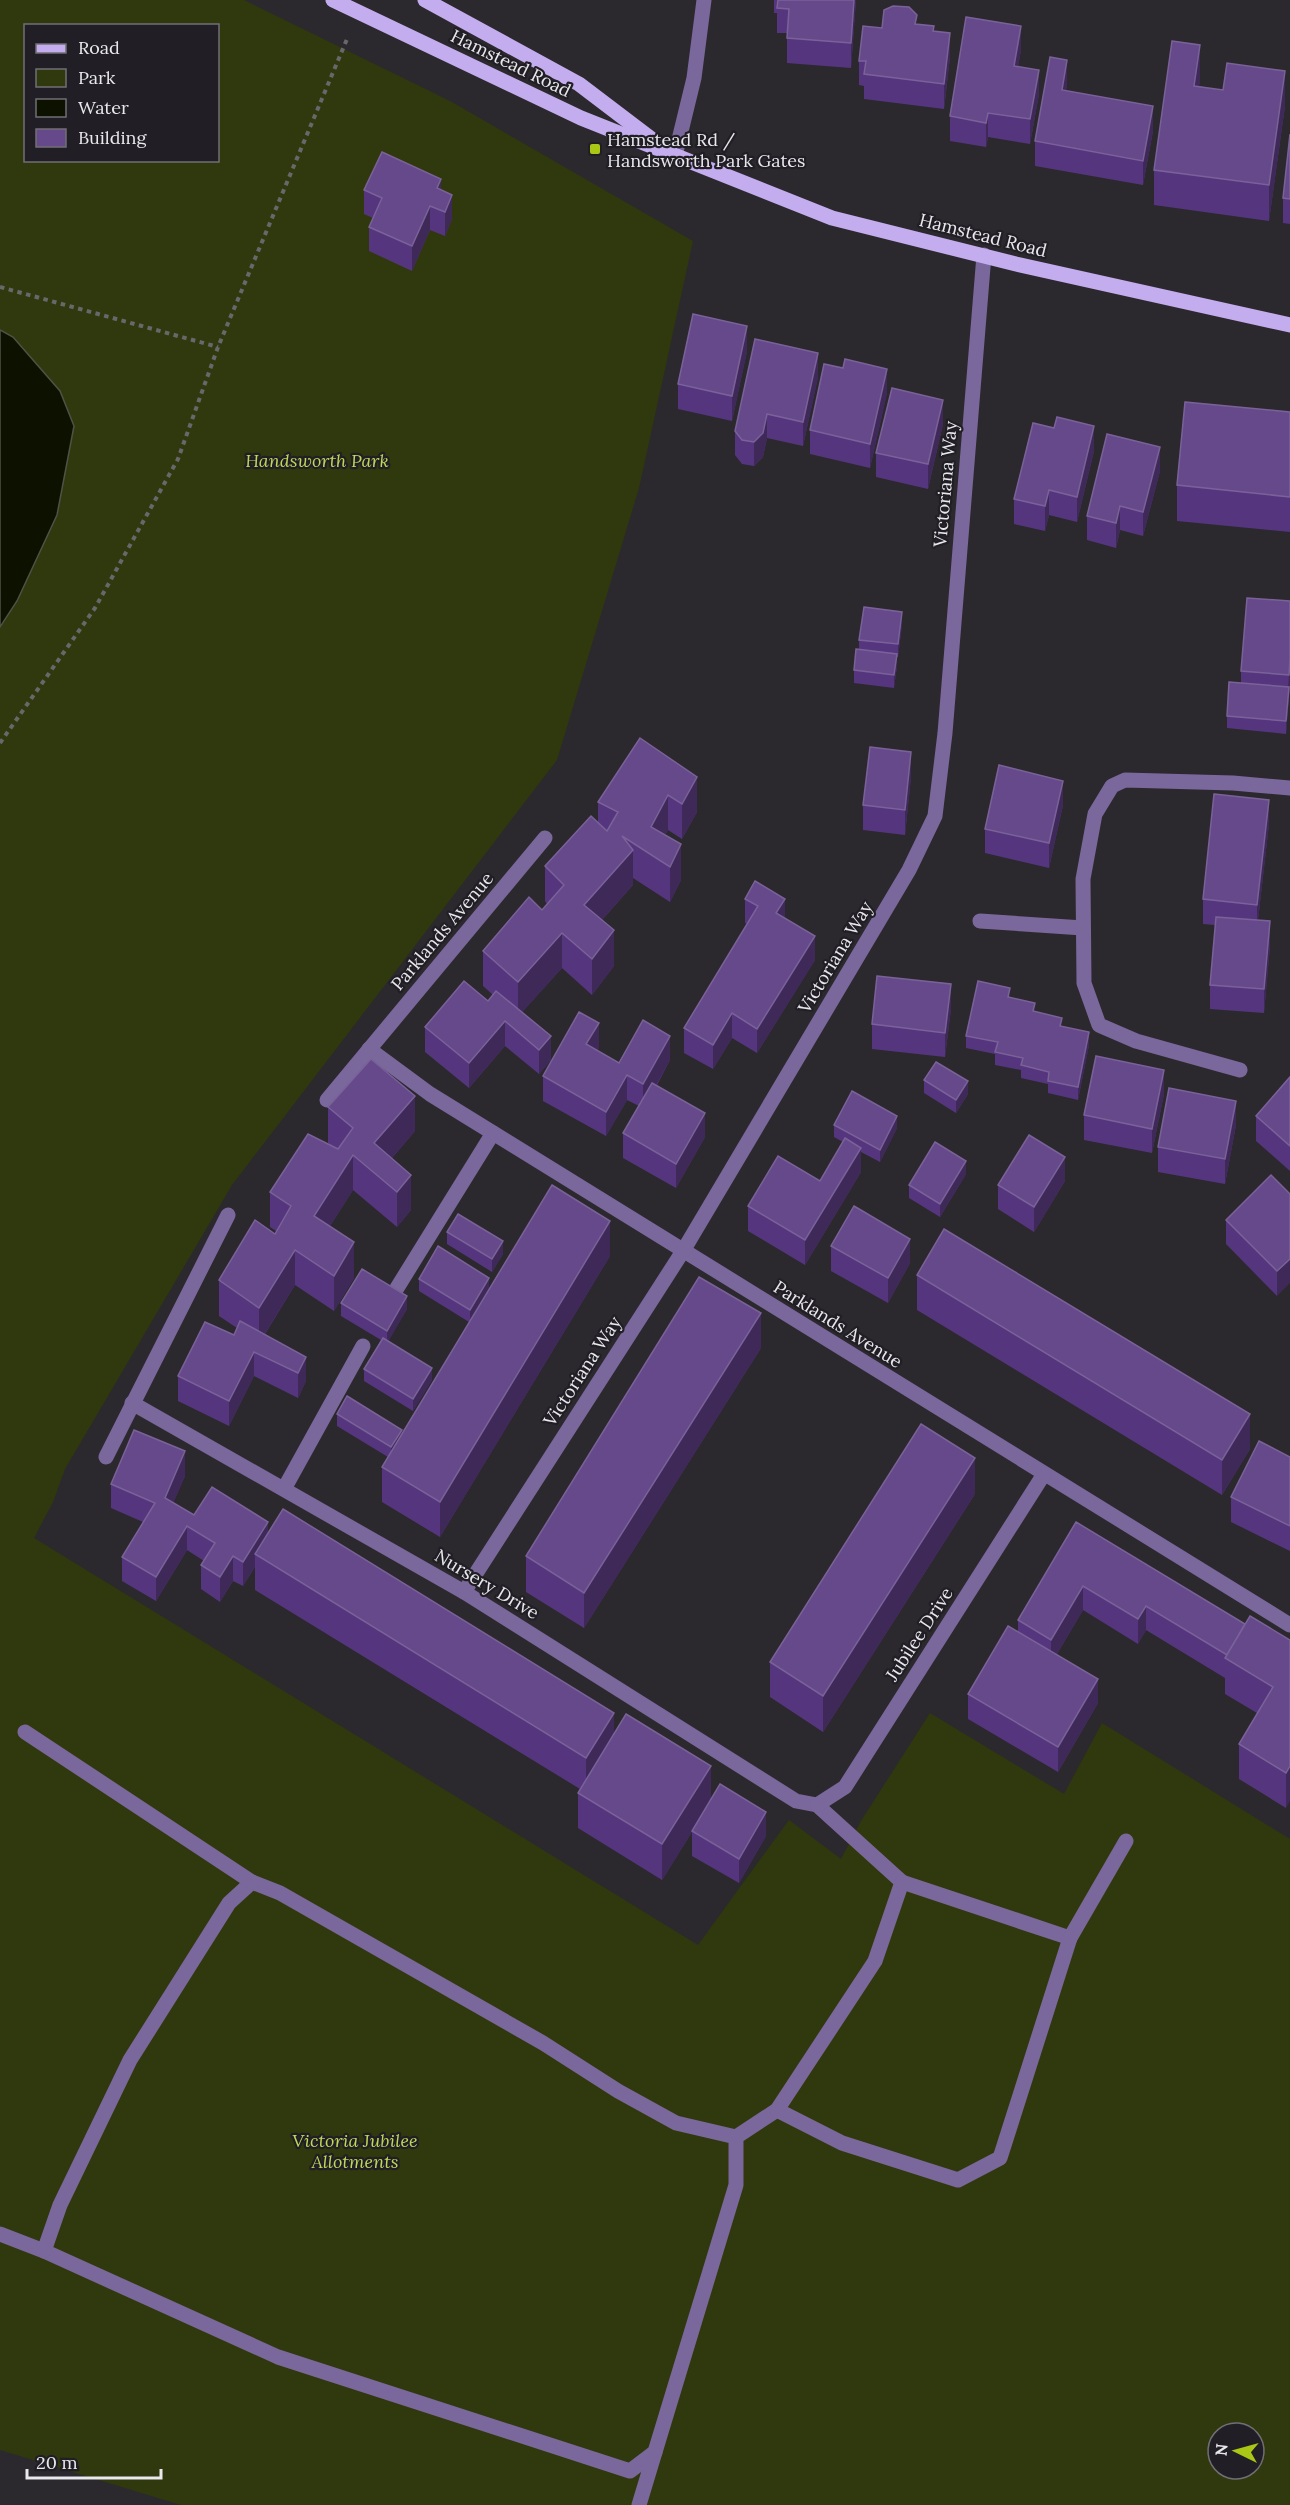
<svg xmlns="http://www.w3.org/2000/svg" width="1290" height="2505" font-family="Lora,serif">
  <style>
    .green { fill: #30390d; fill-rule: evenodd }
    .water { fill: #0d1200; stroke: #4f5247; stroke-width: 1.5 }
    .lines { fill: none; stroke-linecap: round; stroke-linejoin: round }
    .path { stroke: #68676b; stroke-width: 4; stroke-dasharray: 4.5 4.5; stroke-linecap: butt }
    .minor { stroke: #7a679c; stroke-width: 15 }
    .major { stroke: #c4adef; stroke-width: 15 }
    .wall { fill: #55367e }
    .shaded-wall { fill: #3e2959 }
    .building { fill: #65498a; stroke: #7a6299; stroke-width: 1.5 }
    .poi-dot { fill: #abc716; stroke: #211f25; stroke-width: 2 }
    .labels { text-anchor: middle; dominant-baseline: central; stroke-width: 4.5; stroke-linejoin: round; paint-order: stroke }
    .street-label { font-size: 18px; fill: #e9e8ec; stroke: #211f25 }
    .poi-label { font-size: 18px; fill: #e9e8ec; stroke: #211f25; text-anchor: start }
    .park-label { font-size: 18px; font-style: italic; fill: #bed857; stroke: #211f25 }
  </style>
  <rect width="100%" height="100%" fill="#2b292e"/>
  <path class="green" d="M0 0H244L450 101 693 241 639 488 557 760 232 1185 65 1469 53 1502 34 1538 698 1945 789 1820 841 1859 861 1821 930 1713 1064 1794 1102 1723 1290 1839V2505H181L0 2450ZM26 26H218V160H26ZM1218 2433H1254V2469H1218Z"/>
  <path class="water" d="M0 330 13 337 60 391 74 426 57 515 17 601 0 627Z"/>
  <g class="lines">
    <g class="path">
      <path d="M0 287 218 347"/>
      <path d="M0 743 95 608 178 459 218 347 347 39"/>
    </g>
    <g class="minor">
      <path d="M675 156 694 78 704 0"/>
      <path d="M980 921 1083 928"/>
      <path d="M369 1049 430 1094 1290 1625"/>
      <path d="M1240 1070 1136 1041 1099 1025 1084 983 1083 879 1095 814 1112 786 1125 780 1233 783 1290 788"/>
      <path d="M327 1100 545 838"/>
      <path d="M397 1288 493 1133"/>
      <path d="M132 1403 464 1592 796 1801 817 1805 902 1882 875 1961 777 2110 736 2137V2185L655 2452 630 2471 278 2357 44 2251 60 2205 130 2060 229 1903 252 1882 280 1893 543 2043 618 2091 676 2123 736 2137"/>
      <path d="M106 1457 228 1215"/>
      <path d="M284 1489 363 1346"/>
      <path d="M464 1592 683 1251 909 870 935 816 945 733 984 255"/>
      <path d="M25 1732 252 1882"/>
      <path d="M817 1805 845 1787 1044 1474"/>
      <path d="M902 1882 1070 1938 1126 1841"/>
      <path d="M777 2110 842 2143 958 2180 1000 2158 1070 1938"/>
      <path d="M0 2234 44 2251"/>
      <path d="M639 2505 655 2452"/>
    </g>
    <g class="major">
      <path d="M333 0 581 118 832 218 1016 264 1290 325"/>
      <path d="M425 0 579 84 658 144"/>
    </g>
  </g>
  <g class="wall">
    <path d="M774 0H856L851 68 787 63V33H777V13H774Z"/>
    <path d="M917 24 934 31 950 57 944 109 864 99V86L859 85V61L882 28Z"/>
    <path d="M1021 50 1018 66 1039 94 1030 144 988 137 986 147 950 141V116Z"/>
    <path d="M1200 80 1199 86 1285 106 1269 221 1154 205V170Z"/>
    <path d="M1067 85 1066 90 1153 131 1143 185 1035 166V141Z"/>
    <path d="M1290 134V224L1283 223V198Z"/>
    <path d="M364 190H441L452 219 445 236 430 230 412 271 369 251V227L373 218 364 214Z"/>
    <path d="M747 351 732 421 678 409V384Z"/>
    <path d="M818 377 803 446 767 438 763 457 754 466 742 464 735 455V431Z"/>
    <path d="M887 393 870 468 810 454V430Z"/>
    <path d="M1290 412V532L1177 521V485Z"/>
    <path d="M943 424 928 489 876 477V453Z"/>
    <path d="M1094 451 1077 522 1049 515 1045 531 1014 524V499Z"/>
    <path d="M1160 471 1143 536 1120 530 1116 548 1087 540V516Z"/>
    <path d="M1290 601V684L1286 734 1227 728V716L1241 683V671Z"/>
    <path d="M902 624 898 657H897V666L894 688 854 683V670L859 649V640Z"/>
    <path d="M640 738 697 812 682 839 668 830 665 835 681 880 670 902 633 878V885L602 920 614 966 592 995 562 968 522 1012 551 1060 539 1074 505 1046 469 1088 425 1052V1027L488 1001 493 995 483 986V951L542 910 547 904 545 901V866L598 823V802Z"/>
    <path d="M911 777 905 835 863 830V805Z"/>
    <path d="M1063 805 1049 868 985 853V829Z"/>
    <path d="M1269 824 1258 920 1270 946 1264 1013 1210 1009V985L1215 925 1203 924V899Z"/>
    <path d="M745 899 785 918 815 960 757 1053 732 1038 713 1069 684 1053V1028L747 924 745 923Z"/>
    <path d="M1010 997 1062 1026 1089 1045 1078 1100 1048 1093V1084L1021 1078V1070L995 1065V1054L966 1048V1036Z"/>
    <path d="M951 1009 945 1057 872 1049V1024Z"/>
    <path d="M599 1048 597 1051 619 1063 670 1060 657 1085 705 1137 676 1188 623 1158V1133L639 1106 627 1100 606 1136 543 1101V1076Z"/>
    <path d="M1290 1077V1171L1256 1141V1116Z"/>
    <path d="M924 1080 968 1094 956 1113 924 1093Z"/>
    <path d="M1164 1094 1152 1153 1084 1140V1115Z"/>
    <path d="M328 1107 415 1131 392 1158 411 1210 397 1227 353 1190 330 1226 354 1278 334 1311 295 1285 265 1334 306 1381 298 1398 254 1376 229 1426 178 1401V1376L234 1335 237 1328 219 1316V1280L275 1234 276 1231 270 1227V1192L333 1147 328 1143Z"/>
    <path d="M834 1125 897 1128 880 1162 861 1152V1172L805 1265 748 1231V1206L820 1181 843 1142 834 1137Z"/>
    <path d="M1236 1125 1225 1184 1158 1172V1147Z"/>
    <path d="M966 1174 940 1217 909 1198V1185Z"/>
    <path d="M1065 1181 1034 1232 998 1209V1185Z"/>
    <path d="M1290 1194 1277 1296 1226 1244V1220Z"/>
    <path d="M447 1232 503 1254 492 1272 447 1244Z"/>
    <path d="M831 1246 910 1263 888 1303 831 1271Z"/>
    <path d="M610 1256 440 1537 382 1502V1467L388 1457 337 1426V1414L402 1434 469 1322 419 1291V1279L489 1289Z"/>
    <path d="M917 1275 1250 1449 1222 1495 917 1310Z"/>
    <path d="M341 1303 407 1309 388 1341 432 1380 413 1411 364 1381V1369L381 1340 341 1316Z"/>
    <path d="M761 1348 584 1628 526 1592V1556Z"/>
    <path d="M1290 1457V1551L1231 1522V1497Z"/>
    <path d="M185 1476 173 1503 194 1515 268 1534 614 1733 711 1800 766 1836 739 1883 692 1856V1831L700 1819 662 1880 578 1828V1793L580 1789 255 1590V1567L243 1586 233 1581 220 1602 201 1589V1565L204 1561 187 1550 156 1601 122 1581V1557L143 1522 111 1508V1484Z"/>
    <path d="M975 1494 823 1732 770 1697V1662Z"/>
    <path d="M1076 1522 1245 1624 1290 1640 1286 1808 1239 1779V1744L1257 1713 1225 1694V1678L1146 1630 1138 1644 1083 1610 1057 1654 1098 1703 1058 1772 968 1719V1694L1018 1632V1620Z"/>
  </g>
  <g class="shaded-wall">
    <path d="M854 0H856L851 68V43Z"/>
    <path d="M1021 26V50L1014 90V66Z"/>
    <path d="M950 33V57L944 109V84Z"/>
    <path d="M1200 45V80L1194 121V86Z"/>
    <path d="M1067 60V85L1062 114V90Z"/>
    <path d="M1039 70V94L1030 144V119Z"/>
    <path d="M1285 71V106L1269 221V185Z"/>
    <path d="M1153 106V131L1143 185V161Z"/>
    <path d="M988 113V137L986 147V123Z"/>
    <path d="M441 179V203L437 188Z"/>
    <path d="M452 195V219L445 236V212Z"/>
    <path d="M430 206V230L412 271V246Z"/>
    <path d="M747 326V351L732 421V396Z"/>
    <path d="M818 353V377L803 446V422Z"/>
    <path d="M887 369V393L870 468V444Z"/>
    <path d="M943 400V424L928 489V464Z"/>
    <path d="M767 414V438L763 457 754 466V442Z"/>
    <path d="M1094 426V451L1077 522V497Z"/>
    <path d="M1160 447V471L1143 536V512Z"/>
    <path d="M1049 490V515L1045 531V506Z"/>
    <path d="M1120 506V530L1116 548V523Z"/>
    <path d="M902 612V624L898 657V644Z"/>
    <path d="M897 654V666L894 688V675Z"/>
    <path d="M1290 659V684L1286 734V721Z"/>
    <path d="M911 752V777L905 835V810Z"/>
    <path d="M697 777V812L682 839V804Z"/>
    <path d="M1063 781V805L1049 868V843Z"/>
    <path d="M668 795V830L654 856 651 827Z"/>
    <path d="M1269 800V824L1257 929V905Z"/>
    <path d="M681 844V880L670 902V867Z"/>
    <path d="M633 850V885L584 940V905Z"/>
    <path d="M785 899V924L776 913Z"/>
    <path d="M1270 921V946L1264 1013V989Z"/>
    <path d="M614 930V966L592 995V959Z"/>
    <path d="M562 933V968L518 1017V982Z"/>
    <path d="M815 936V960L757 1053V1029Z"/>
    <path d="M951 984V1009L945 1057V1033Z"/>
    <path d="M732 1013V1038L713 1069V1045Z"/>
    <path d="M505 1021V1046L469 1088V1063Z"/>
    <path d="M599 1023V1048L586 1069V1044Z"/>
    <path d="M1089 1032V1045L1078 1100V1087Z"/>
    <path d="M551 1036V1060L539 1074V1050Z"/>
    <path d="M670 1036V1060L643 1109V1084Z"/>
    <path d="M1164 1070V1094L1152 1153V1129Z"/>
    <path d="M627 1075V1100L606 1136V1112Z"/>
    <path d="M968 1081V1094L956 1113V1100Z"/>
    <path d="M415 1096V1131L377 1175 374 1143Z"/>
    <path d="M1236 1101V1125L1225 1184V1159Z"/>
    <path d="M705 1113V1137L676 1188V1164Z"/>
    <path d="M897 1116V1128L880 1162V1150Z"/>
    <path d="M861 1148V1172L805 1265V1240Z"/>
    <path d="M353 1155V1190L314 1251V1216Z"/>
    <path d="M1065 1157V1181L1034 1232V1207Z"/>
    <path d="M966 1161V1174L940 1217V1204Z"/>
    <path d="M411 1175V1210L397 1227V1192Z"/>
    <path d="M610 1221V1256L440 1537V1502Z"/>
    <path d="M910 1239V1263L888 1303V1278Z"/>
    <path d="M503 1241V1254L492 1272V1259Z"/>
    <path d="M354 1242V1278L334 1311V1276Z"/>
    <path d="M295 1250V1285L259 1343V1308Z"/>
    <path d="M1290 1259V1283L1277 1296V1271Z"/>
    <path d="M489 1278V1290L470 1323V1310Z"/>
    <path d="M407 1296V1309L387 1344V1331Z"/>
    <path d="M761 1313V1348L584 1628V1593Z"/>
    <path d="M254 1352V1376L229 1426V1401Z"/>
    <path d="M306 1357V1381L298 1398V1373Z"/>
    <path d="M432 1368V1380L413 1411V1399Z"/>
    <path d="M1250 1414V1449L1222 1495V1460Z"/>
    <path d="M402 1430V1442L391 1459V1447Z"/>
    <path d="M185 1451V1476L165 1522V1498Z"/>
    <path d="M975 1458V1494L823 1732V1696Z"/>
    <path d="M268 1522V1547L255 1554V1567L243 1586V1562Z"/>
    <path d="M187 1526V1550L156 1601V1577Z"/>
    <path d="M233 1556V1581L220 1602V1577Z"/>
    <path d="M1083 1586V1610L1051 1664V1640Z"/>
    <path d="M1146 1606V1630L1138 1644V1619Z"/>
    <path d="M1098 1679V1703L1058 1772V1747Z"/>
    <path d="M614 1713V1748L586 1793V1758Z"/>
    <path d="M711 1766V1801L662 1880V1844Z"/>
    <path d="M1290 1766V1801L1286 1808V1773Z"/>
    <path d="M766 1812V1836L739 1883V1859Z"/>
  </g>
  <g class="building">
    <path d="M778 0H854L851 43 787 38 789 9 777 8Z"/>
    <path d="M893 6 909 7 917 15 915 24 934 26 933 31 950 33 944 84 864 74 866 61H859L863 26 882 28 884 10Z"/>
    <path d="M966 17 1021 26 1014 66 1039 70 1030 119 988 113 986 123 950 116Z"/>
    <path d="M1172 41 1200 45 1194 86 1223 90 1227 63 1285 71 1269 185 1154 170Z"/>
    <path d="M1050 57 1067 60 1062 90 1153 106 1143 161 1035 141Z"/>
    <path d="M1290 134V199L1283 198Z"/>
    <path d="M382 152 441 179 437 188 452 195 445 212 430 206 412 246 369 227 382 198 364 190Z"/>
    <path d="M693 314 747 326 732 396 678 384Z"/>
    <path d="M755 339 818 353 803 422 767 414 763 433 754 442 742 440 735 431Z"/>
    <path d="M845 359 887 369 870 444 810 430 824 364 843 368Z"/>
    <path d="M892 388 943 400 928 464 876 453Z"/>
    <path d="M1185 402 1290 412V497L1177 485Z"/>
    <path d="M1057 417 1094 426 1077 497 1049 490 1045 506 1014 499 1033 423 1054 428Z"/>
    <path d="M1107 434 1160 447 1143 512 1120 506 1116 523 1087 516Z"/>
    <path d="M1247 598 1290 601V659L1289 675 1241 671Z"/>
    <path d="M864 607 902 612 898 644 859 640Z"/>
    <path d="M856 649 897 654 894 675 854 670Z"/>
    <path d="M1229 682 1289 687 1286 721 1227 716Z"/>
    <path d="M640 738 697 777 682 804 668 795 651 827 681 844 670 867 622 836 633 850 584 905 614 930 592 959 562 933 518 982 483 951 529 897 542 910 564 885 545 866 591 816 607 831 618 812 598 802Z"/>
    <path d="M870 747 911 752 905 810 863 805Z"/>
    <path d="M999 765 1063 781 1049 843 985 829Z"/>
    <path d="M1214 794 1269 800 1257 905 1203 899Z"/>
    <path d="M755 881 785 899 776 913 815 936 757 1029 732 1013 713 1045 684 1028 758 906 745 899Z"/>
    <path d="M1216 917 1270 921 1264 989 1210 985Z"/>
    <path d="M877 976 951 984 945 1033 872 1024Z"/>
    <path d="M464 981 488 1001 496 991 551 1036 539 1050 505 1021 469 1063 425 1027Z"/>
    <path d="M978 981 1010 988 1008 997 1035 1003 1033 1011 1062 1018 1060 1026 1089 1032 1078 1087 1048 1081 1049 1072 1021 1065 1023 1058 995 1052 998 1042 966 1036Z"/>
    <path d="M579 1012 599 1023 586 1044 619 1063 643 1020 670 1036 643 1084 627 1075 606 1112 543 1076Z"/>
    <path d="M1096 1056 1164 1070 1152 1129 1084 1115Z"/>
    <path d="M371 1059 415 1096 374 1143 411 1175 397 1192 353 1155 314 1216 354 1242 334 1276 295 1250 259 1308 219 1280 255 1220 275 1234 291 1206 270 1192 308 1134 338 1149 353 1128 328 1107Z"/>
    <path d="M936 1062 968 1081 956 1100 924 1080Z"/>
    <path d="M1290 1077V1146L1256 1116Z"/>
    <path d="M652 1083 705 1113 676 1164 623 1133Z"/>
    <path d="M1169 1088 1236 1101 1225 1159 1158 1147Z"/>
    <path d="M852 1091 897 1116 880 1150 834 1125Z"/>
    <path d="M1029 1135 1065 1157 1034 1207 998 1185Z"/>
    <path d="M845 1138 861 1148 805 1240 748 1206 778 1156 820 1181Z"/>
    <path d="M935 1142 966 1161 940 1204 909 1185Z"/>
    <path d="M1271 1175 1290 1194V1259L1277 1271 1226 1220Z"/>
    <path d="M552 1185 610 1221 440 1502 382 1467Z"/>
    <path d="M854 1206 910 1239 888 1278 831 1246Z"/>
    <path d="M458 1214 503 1241 492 1259 447 1232Z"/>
    <path d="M944 1229 1250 1414 1222 1460 917 1275Z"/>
    <path d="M438 1246 489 1278 470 1310 419 1279Z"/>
    <path d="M362 1269 407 1296 387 1331 341 1303Z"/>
    <path d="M699 1277 761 1313 584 1593 526 1556Z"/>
    <path d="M240 1321 306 1357 298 1373 254 1352 229 1401 178 1376 205 1322 234 1335Z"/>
    <path d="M383 1338 432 1368 413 1399 364 1369Z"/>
    <path d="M347 1396 402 1430 391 1447 337 1414Z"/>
    <path d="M921 1424 975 1458 823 1696 770 1662Z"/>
    <path d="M134 1430 185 1451 165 1498 194 1515 212 1487 268 1522 243 1562 233 1556 220 1577 201 1565 215 1543 187 1526 156 1577 122 1557 155 1503 111 1484Z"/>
    <path d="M1259 1441 1290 1457V1526L1231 1497Z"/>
    <path d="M283 1509 614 1713 586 1758 255 1554Z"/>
    <path d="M1076 1522 1245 1624 1227 1655 1146 1606 1138 1619 1083 1586 1051 1640 1018 1620Z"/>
    <path d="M1250 1616 1290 1640V1766L1286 1773 1239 1744 1273 1687 1225 1658Z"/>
    <path d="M1008 1626 1098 1679 1058 1747 968 1694Z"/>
    <path d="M626 1714 711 1766 662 1844 578 1793Z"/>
    <path d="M720 1784 766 1812 739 1859 692 1831Z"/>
  </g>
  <rect class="poi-dot" x="589" y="143" width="12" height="12" rx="3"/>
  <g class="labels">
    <g class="street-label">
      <text transform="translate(511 63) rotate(26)">Hamstead Road</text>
      <text transform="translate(983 235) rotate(14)">Hamstead Road</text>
      <text transform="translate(945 484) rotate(-85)">Victoriana Way</text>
      <text transform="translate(442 931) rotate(-50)">Parklands Avenue</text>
      <text transform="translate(835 957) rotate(-59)">Victoriana Way</text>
      <text transform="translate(838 1324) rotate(32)">Parklands Avenue</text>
      <text transform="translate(582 1371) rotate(-57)">Victoriana Way</text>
      <text transform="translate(487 1584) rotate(31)">Nursery Drive</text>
      <text transform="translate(919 1634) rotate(-57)">Jubilee Drive</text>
    </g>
    <g class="poi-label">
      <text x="607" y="139">Hamstead Rd /<tspan x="607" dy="21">Handsworth Park Gates</tspan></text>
    </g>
    <g class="park-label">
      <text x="317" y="460">Handsworth Park</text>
      <text x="355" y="2140">Victoria Jubilee<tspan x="355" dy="21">Allotments</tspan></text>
    </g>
  </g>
  <rect x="24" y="24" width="195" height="138" fill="#211f25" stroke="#716f75" stroke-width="1.5"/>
  <rect x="36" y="44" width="30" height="9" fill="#c4adef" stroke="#716f75" stroke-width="1.5"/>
  <text x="78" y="54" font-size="18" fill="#e9e8ec">Road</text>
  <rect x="36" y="69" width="30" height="18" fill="#30390d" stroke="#716f75" stroke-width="1.5"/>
  <text x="78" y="84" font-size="18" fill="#e9e8ec">Park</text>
  <rect x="36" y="99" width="30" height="18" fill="#0d1200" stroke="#716f75" stroke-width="1.5"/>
  <text x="78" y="114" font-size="18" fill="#e9e8ec">Water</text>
  <rect x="36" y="129" width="30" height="18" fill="#65498a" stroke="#716f75" stroke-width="1.5"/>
  <text x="78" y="144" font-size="18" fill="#e9e8ec">Building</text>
  <g transform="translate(1236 2451) rotate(275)"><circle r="28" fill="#211f25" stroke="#716f75" stroke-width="1.5"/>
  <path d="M0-4.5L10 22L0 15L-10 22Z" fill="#abc716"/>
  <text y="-9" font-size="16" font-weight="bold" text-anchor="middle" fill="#e9e8ec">N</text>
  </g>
  <path d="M27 2469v9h134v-9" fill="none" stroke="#e9e8ec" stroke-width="3"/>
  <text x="36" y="2469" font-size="18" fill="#e9e8ec" stroke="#211f25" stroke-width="4.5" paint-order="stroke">20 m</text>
</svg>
